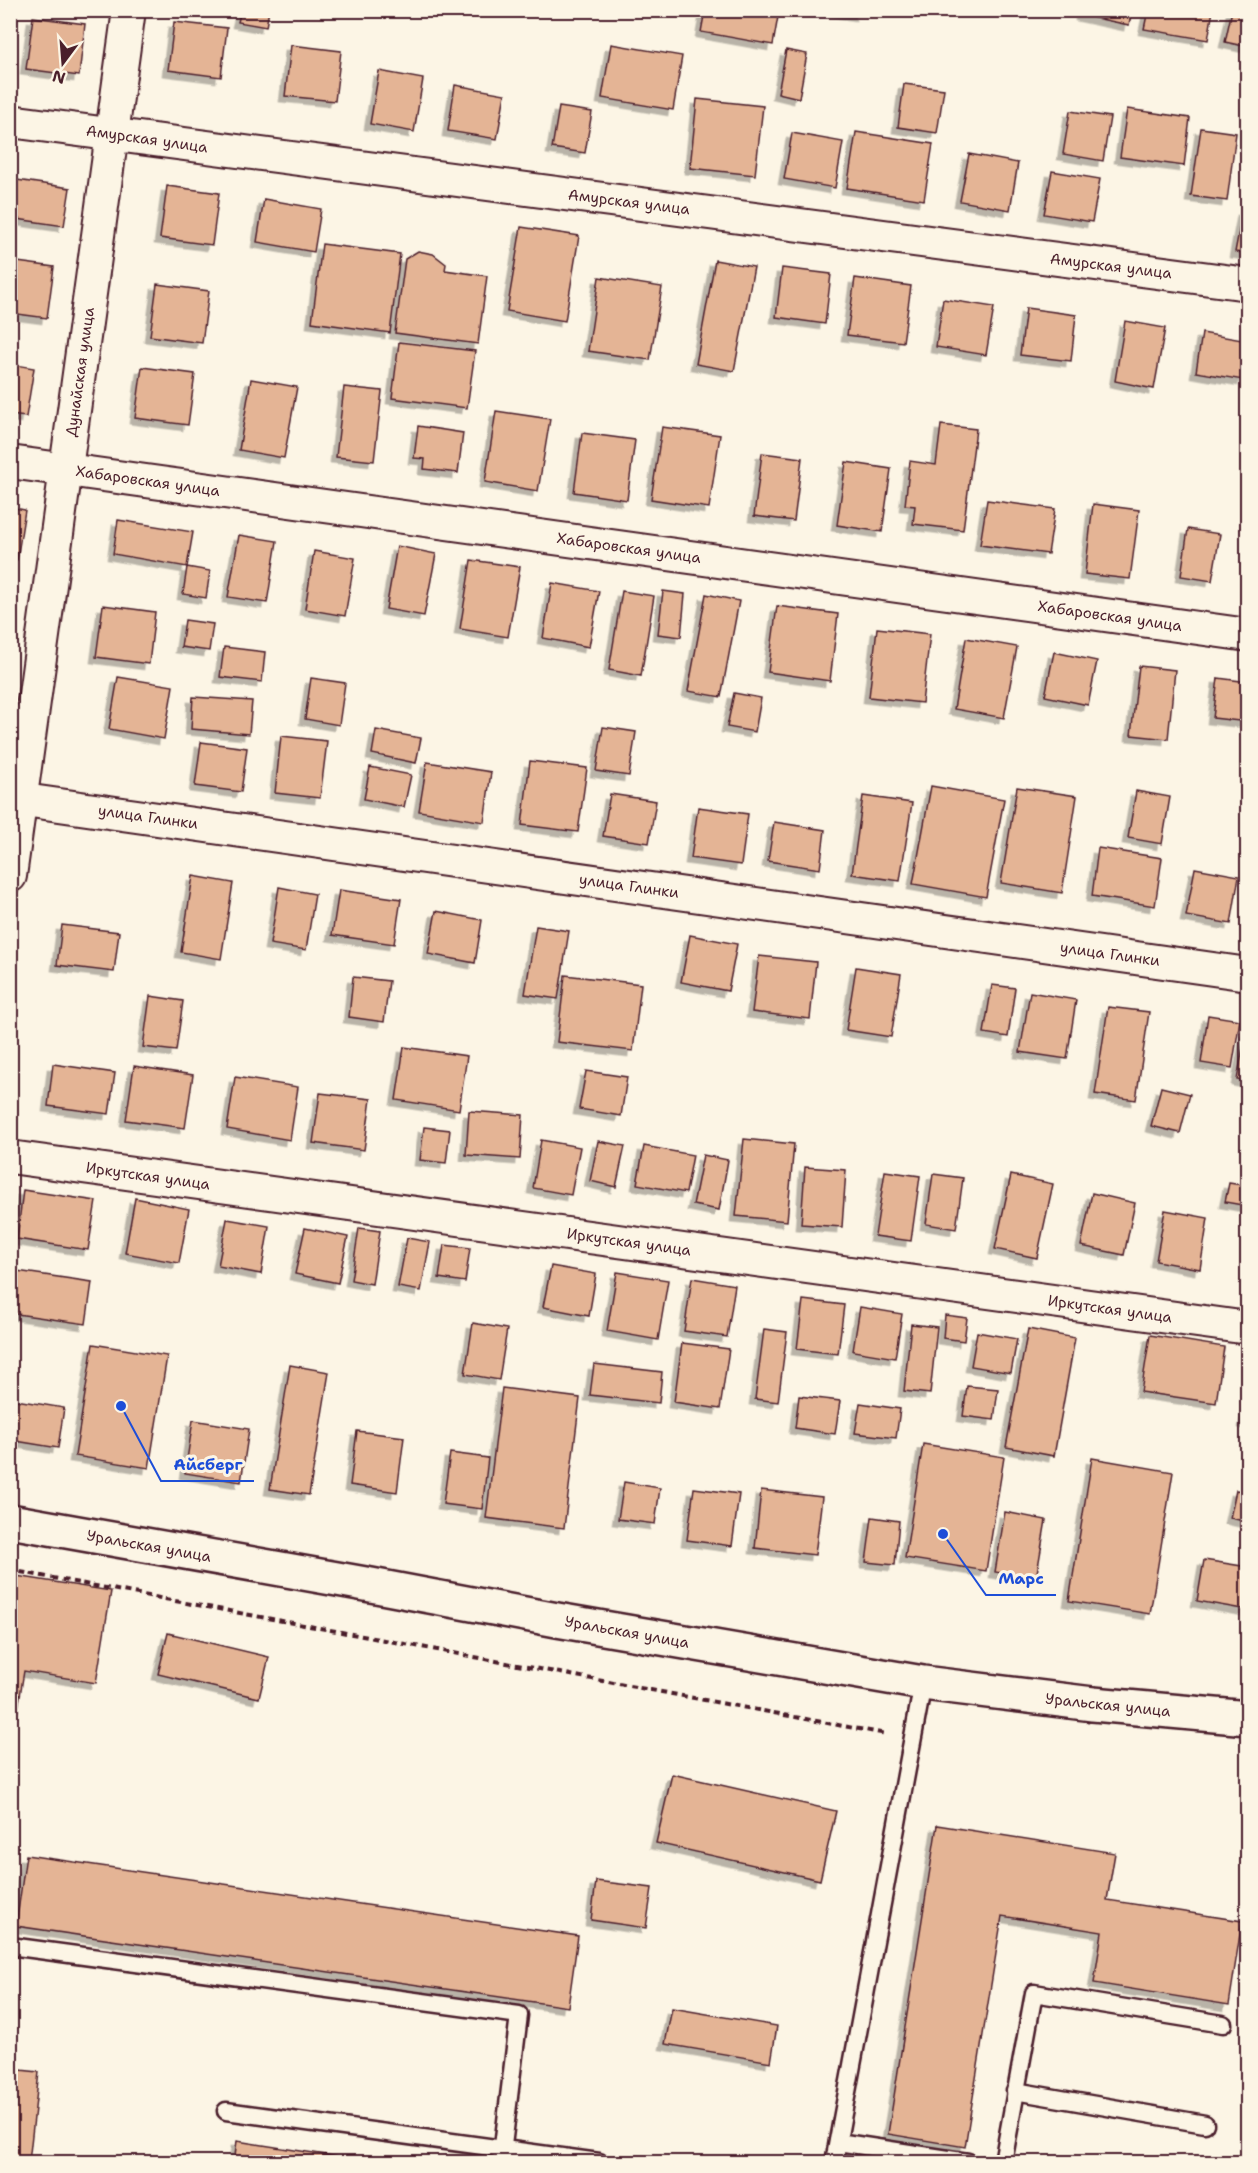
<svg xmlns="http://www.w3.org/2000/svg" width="1258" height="2173" font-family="'Shantell Sans',sans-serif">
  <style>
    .building { fill: #e4b495; stroke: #4a1f2b; stroke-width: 1.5; filter: url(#shadow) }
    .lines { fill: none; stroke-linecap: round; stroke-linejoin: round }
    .lane-casing { stroke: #4a1f2b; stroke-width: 21 }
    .street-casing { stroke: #4a1f2b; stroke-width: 36 }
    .secondary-casing { stroke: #4a1f2b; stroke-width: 38 }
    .path { stroke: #4a1f2b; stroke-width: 4; stroke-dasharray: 6 4.5; stroke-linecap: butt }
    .lane { stroke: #fcf5e5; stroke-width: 16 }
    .street { stroke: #fcf5e5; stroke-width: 32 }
    .secondary { stroke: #fcf5e5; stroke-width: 33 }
    .labels { text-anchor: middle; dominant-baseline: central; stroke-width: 6; stroke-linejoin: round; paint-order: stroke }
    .street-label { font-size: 15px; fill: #4a1f2b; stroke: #fcf5e5 }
    .leader { fill: none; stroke: #1d4ed8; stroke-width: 2 }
    .callout-dot { fill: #1d4ed8; stroke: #fcf5e5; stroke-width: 2 }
    .callout-label { font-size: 16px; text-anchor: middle; font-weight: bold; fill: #1d4ed8; stroke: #fcf5e5; stroke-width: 6; stroke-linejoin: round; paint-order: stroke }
  </style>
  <defs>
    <filter id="shadow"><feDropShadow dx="-5.5" dy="5.5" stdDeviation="0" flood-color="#0004"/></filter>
  </defs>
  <rect width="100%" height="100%" fill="#fcf5e5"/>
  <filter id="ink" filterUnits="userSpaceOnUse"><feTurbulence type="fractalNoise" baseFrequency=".0167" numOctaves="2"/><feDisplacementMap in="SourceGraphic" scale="12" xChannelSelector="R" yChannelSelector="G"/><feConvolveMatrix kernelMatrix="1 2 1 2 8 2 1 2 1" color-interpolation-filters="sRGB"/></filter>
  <g filter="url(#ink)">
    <g class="building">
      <path d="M241 10H269L266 27 238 22Z"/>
      <path d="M705 10 779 11 773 45 701 32Z"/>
      <path d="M826 10H861V15Z"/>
      <path d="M1082 10H1132L1129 25 1081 15Z"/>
      <path d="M1148 10H1213L1208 40 1144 29Z"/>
      <path d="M1232 10H1248V47L1225 42Z"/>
      <path d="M33 17 85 24 79 76 26 69Z"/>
      <path d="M174 22 227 28 221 77 168 70Z"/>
      <path d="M611 44 682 56 673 110 602 98Z"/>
      <path d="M291 45 341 51 335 101 285 96Z"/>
      <path d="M786 50 807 54 799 98 778 93Z"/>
      <path d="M379 71 423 79 414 132 370 124Z"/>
      <path d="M904 84 944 89 937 133 898 127Z"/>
      <path d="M455 85 505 94 497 139 448 131Z"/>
      <path d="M697 99 763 106 755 175 690 168Z"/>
      <path d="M559 107 592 112 585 153 552 148Z"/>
      <path d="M1127 109 1190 118 1184 166 1120 157Z"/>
      <path d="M1070 111 1110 117 1103 161 1063 154Z"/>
      <path d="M1201 128 1236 133 1227 201 1191 196Z"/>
      <path d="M856 132 933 144 924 200 847 188Z"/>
      <path d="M792 133 843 142 835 188 784 179Z"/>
      <path d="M969 154 1018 163 1010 210 960 201Z"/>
      <path d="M1052 171 1100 179 1092 222 1044 214Z"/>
      <path d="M10 179 70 188 64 226 10 218Z"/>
      <path d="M167 186 219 193 212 245 160 238Z"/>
      <path d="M264 199 321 209 314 252 257 242Z"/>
      <path d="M1243 210 1248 211V254L1235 252Z"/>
      <path d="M521 227 579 236 565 321 507 311Z"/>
      <path d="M322 244 400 254 390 333 312 322Z"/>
      <path d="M418 251 433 254 446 264 445 270 487 276 478 344 395 333 405 259Z"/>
      <path d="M715 260 754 267 734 371 696 364Z"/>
      <path d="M10 261 54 267 47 318 10 313Z"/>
      <path d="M782 268 831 274 825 324 776 317Z"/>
      <path d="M599 277 662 287 650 360 588 351Z"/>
      <path d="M855 278 911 286 903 342 847 335Z"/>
      <path d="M157 284 209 291 202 343 150 336Z"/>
      <path d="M943 299 994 307 986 355 936 347Z"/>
      <path d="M1026 308 1076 315 1071 361 1020 355Z"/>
      <path d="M1125 321 1165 328 1154 389 1115 381Z"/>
      <path d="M1202 333 1248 341 1243 380 1196 372Z"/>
      <path d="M399 342 475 351 467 408 392 398Z"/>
      <path d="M10 364 34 368 26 417 10 415Z"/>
      <path d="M142 367 195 374 188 425 135 418Z"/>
      <path d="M251 379 297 387 284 458 239 450Z"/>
      <path d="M344 387 382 391 374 461 336 457Z"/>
      <path d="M496 411 550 419 538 491 485 482Z"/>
      <path d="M941 425 976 429 963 530 913 524 915 506 905 505 910 461 936 465Z"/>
      <path d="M418 426 463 433 458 473 424 469 425 459 414 458Z"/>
      <path d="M662 427 720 435 709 508 651 499Z"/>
      <path d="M582 433 635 440 627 500 574 492Z"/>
      <path d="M762 453 802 458 794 521 754 516Z"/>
      <path d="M846 462 891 469 882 532 837 525Z"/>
      <path d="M987 500 1055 509 1048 554 980 545Z"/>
      <path d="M1093 504 1139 510 1130 579 1085 574Z"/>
      <path d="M10 507 25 510 17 560 10 559Z"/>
      <path d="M118 520 193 532 187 567 113 554Z"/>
      <path d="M1188 529 1220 534 1212 581 1181 576Z"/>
      <path d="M239 535 277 541 267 603 228 597Z"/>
      <path d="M397 546 436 554 424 616 386 609Z"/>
      <path d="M314 551 355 558 345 616 305 609Z"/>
      <path d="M471 560 520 567 508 637 460 629Z"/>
      <path d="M187 567 210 571 206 598 183 594Z"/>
      <path d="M552 583 599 591 589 647 543 638Z"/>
      <path d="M622 591 654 596 641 676 609 670Z"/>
      <path d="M663 591 685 594 681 637 658 634Z"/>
      <path d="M706 594 739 601 721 697 688 691Z"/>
      <path d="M103 605 155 612 149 664 96 657Z"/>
      <path d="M777 606 838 614 830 681 768 672Z"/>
      <path d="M185 620 213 624 209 651 181 647Z"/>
      <path d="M877 628 930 634 922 703 869 697Z"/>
      <path d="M966 638 1017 647 1004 718 954 709Z"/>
      <path d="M224 647 265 652 262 682 220 677Z"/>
      <path d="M1054 652 1097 661 1088 705 1045 696Z"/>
      <path d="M1139 666 1175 670 1168 739 1131 735Z"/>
      <path d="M118 677 173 686 164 739 109 729Z"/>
      <path d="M311 678 345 683 339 725 305 719Z"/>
      <path d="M1218 678 1248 682V722L1213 718Z"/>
      <path d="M734 693 761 698 755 732 727 727Z"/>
      <path d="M193 697 252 701 249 734 191 729Z"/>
      <path d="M603 727 636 732 629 776 596 771Z"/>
      <path d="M376 730 421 738 416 763 372 754Z"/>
      <path d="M281 736 327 741 320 798 275 793Z"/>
      <path d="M201 742 247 748 241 792 195 786Z"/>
      <path d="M530 761 587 768 578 832 522 825Z"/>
      <path d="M427 762 491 772 484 822 419 811Z"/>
      <path d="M370 767 411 775 404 807 364 799Z"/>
      <path d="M931 786 1004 799 986 897 913 884Z"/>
      <path d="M1017 787 1077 796 1062 893 1001 883Z"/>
      <path d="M1136 791 1170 797 1162 844 1128 838Z"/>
      <path d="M610 794 656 801 649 843 603 836Z"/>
      <path d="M863 796 912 803 900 881 852 874Z"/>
      <path d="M698 807 748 814 741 865 691 858Z"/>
      <path d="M774 822 825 830 820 869 768 861Z"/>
      <path d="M1098 848 1162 858 1155 906 1092 896Z"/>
      <path d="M1195 868 1239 876 1231 924 1186 916Z"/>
      <path d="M193 876 233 883 221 959 181 952Z"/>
      <path d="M279 887 315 894 306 950 270 944Z"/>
      <path d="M339 890 401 899 394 944 332 935Z"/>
      <path d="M436 911 482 920 475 963 428 954Z"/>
      <path d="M62 925 119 932 114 972 57 965Z"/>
      <path d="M536 926 569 931 558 999 525 994Z"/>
      <path d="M690 935 737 944 728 991 681 982Z"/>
      <path d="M759 956 816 962 810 1019 752 1012Z"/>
      <path d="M856 967 901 974 891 1037 846 1030Z"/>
      <path d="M565 975 641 984 633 1051 557 1042Z"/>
      <path d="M353 977 389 981 384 1022 349 1017Z"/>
      <path d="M992 985 1015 988 1008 1037 984 1033Z"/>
      <path d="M1030 992 1076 1000 1067 1059 1020 1052Z"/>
      <path d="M150 996 183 1001 176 1051 143 1047Z"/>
      <path d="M1108 1007 1149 1012 1136 1100 1095 1094Z"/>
      <path d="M1208 1015 1240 1020 1232 1068 1201 1063Z"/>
      <path d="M1246 1031 1248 1032V1082L1237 1080Z"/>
      <path d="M404 1047 467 1056 459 1110 396 1100Z"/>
      <path d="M53 1064 115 1073 109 1114 48 1106Z"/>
      <path d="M134 1066 193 1075 185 1128 126 1120Z"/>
      <path d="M586 1071 627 1077 621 1116 579 1109Z"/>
      <path d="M235 1077 298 1087 290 1140 227 1129Z"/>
      <path d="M1161 1087 1190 1094 1180 1133 1151 1126Z"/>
      <path d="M320 1093 371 1099 364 1150 313 1143Z"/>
      <path d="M469 1111 523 1115 520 1159 466 1155Z"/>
      <path d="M424 1127 450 1130 446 1163 420 1160Z"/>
      <path d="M744 1139 794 1144 787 1221 736 1216Z"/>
      <path d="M541 1140 580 1147 571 1195 533 1188Z"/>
      <path d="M598 1141 625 1146 616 1187 590 1181Z"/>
      <path d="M644 1146 693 1155 686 1193 637 1184Z"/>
      <path d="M703 1155 728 1160 719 1210 693 1205Z"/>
      <path d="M805 1167 846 1170 842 1227 801 1224Z"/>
      <path d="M885 1171 920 1176 911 1241 875 1236Z"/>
      <path d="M933 1174 963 1178 956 1229 926 1224Z"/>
      <path d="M1011 1175 1053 1184 1037 1258 995 1249Z"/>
      <path d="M1229 1183 1248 1186V1206L1225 1202Z"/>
      <path d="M23 1190 96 1201 88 1250 17 1239Z"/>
      <path d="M1092 1193 1135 1203 1124 1255 1081 1246Z"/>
      <path d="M135 1198 189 1209 179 1263 125 1253Z"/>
      <path d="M1165 1210 1208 1218 1200 1269 1156 1261Z"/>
      <path d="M227 1219 269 1226 261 1274 218 1266Z"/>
      <path d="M305 1228 348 1237 338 1283 295 1274Z"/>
      <path d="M359 1228 380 1231 372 1284 351 1280Z"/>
      <path d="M407 1238 430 1242 421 1291 398 1287Z"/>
      <path d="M444 1245 470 1248 465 1282 439 1278Z"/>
      <path d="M551 1266 596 1274 589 1316 543 1307Z"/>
      <path d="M10 1270 92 1282 86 1324 10 1313Z"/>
      <path d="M617 1272 668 1280 658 1340 607 1331Z"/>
      <path d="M692 1278 735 1285 727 1337 684 1331Z"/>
      <path d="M803 1300 844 1305 838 1354 797 1349Z"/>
      <path d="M860 1307 902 1314 895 1358 853 1351Z"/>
      <path d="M945 1315 967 1318 964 1341 943 1338Z"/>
      <path d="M473 1323 507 1329 499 1380 465 1374Z"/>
      <path d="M911 1324 937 1327 930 1394 904 1391Z"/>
      <path d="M764 1329 787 1332 778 1402 755 1399Z"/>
      <path d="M1028 1329 1075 1338 1054 1456 1006 1447Z"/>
      <path d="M977 1332 1017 1339 1011 1373 971 1366Z"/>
      <path d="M1150 1335 1224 1347 1216 1403 1141 1392Z"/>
      <path d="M682 1343 729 1349 720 1409 674 1402Z"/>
      <path d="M93 1344 167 1356 149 1468 75 1456Z"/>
      <path d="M594 1364 662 1372 659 1403 590 1395Z"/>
      <path d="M290 1365 329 1372 309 1495 270 1489Z"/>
      <path d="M967 1386 998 1389 994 1420 963 1416Z"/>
      <path d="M502 1388 580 1398 564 1528 486 1518Z"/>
      <path d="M799 1396 840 1401 835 1434 795 1428Z"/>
      <path d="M10 1399 64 1408 58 1448 10 1440Z"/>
      <path d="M1248 1401V1423L1244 1422Z"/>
      <path d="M860 1403 900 1409 896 1438 855 1433Z"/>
      <path d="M193 1420 249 1429 241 1482 185 1473Z"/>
      <path d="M357 1431 404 1437 397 1492 350 1485Z"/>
      <path d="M923 1444 1004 1457 986 1571 905 1558Z"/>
      <path d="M450 1453 488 1458 482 1509 443 1504Z"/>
      <path d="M1092 1458 1173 1472 1150 1614 1069 1601Z"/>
      <path d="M624 1482 660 1488 655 1524 618 1519Z"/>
      <path d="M694 1488 739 1494 732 1546 687 1540Z"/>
      <path d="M761 1490 822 1497 815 1555 755 1548Z"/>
      <path d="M1236 1490 1248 1492V1522L1230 1518Z"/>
      <path d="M1005 1512 1046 1520 1036 1579 995 1572Z"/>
      <path d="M872 1517 899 1521 895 1565 866 1562Z"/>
      <path d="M1204 1560 1248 1567V1610L1197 1601Z"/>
      <path d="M10 1575 111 1591 96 1683 24 1671 16 1721H10Z"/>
      <path d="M168 1633 269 1657 259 1698 158 1674Z"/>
      <path d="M10 1735H15L14 1763H10Z"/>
      <path d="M672 1774 836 1811 820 1880 656 1843Z"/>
      <path d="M937 1825 1115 1853 1107 1900 1242 1921 1229 2005 1094 1983 1102 1932 1002 1916 965 2147 888 2134Z"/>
      <path d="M26 1855 578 1936 568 2007 16 1926Z"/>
      <path d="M596 1881 652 1888 646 1928 591 1920Z"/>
      <path d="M672 2008 777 2026 771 2062 665 2044Z"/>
      <path d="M10 2069 39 2072 29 2162H10Z"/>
      <path d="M237 2141 371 2162H234Z"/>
    </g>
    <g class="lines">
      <g class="lane-casing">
        <g id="lane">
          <path d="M10 1946 519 2015 501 2162"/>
          <path d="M1015 2091 1205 2124"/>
          <path d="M226 2111 599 2162"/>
          <path d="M838 2142 968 2162"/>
          <path d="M834 2162 923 1683"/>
          <path d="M1003 2162 1034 1993 1223 2024"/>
        </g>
      </g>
      <g class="street-casing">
        <g id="street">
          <path d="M10 121 1248 284"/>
          <path d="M10 462 1248 635"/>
          <path d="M10 798 1248 974"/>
          <path d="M10 876 129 10"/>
          <path d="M10 1157 1248 1328"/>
        </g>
      </g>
      <g class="secondary-casing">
        <path id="secondary" d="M10 1521 371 1585 557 1620 923 1683 1093 1704 1248 1718"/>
      </g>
      <path class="path" d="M10 1570 886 1734"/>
      <use href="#lane" class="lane"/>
      <use href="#street" class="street"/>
      <use href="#secondary" class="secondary"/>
    </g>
  </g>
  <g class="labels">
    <g class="street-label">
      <text transform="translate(147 139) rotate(8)">Амурская улица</text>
      <text transform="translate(629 202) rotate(7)">Амурская улица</text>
      <text transform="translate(1111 266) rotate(7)">Амурская улица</text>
      <text transform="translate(80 372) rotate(-82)">Дунайская улица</text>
      <text transform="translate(148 481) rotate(8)">Хабаровская улица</text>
      <text transform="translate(629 548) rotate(8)">Хабаровская улица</text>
      <text transform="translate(1110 616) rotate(8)">Хабаровская улица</text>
      <text transform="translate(148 817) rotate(8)">улица Глинки</text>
      <text transform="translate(629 886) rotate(8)">улица Глинки</text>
      <text transform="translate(1110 954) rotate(8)">улица Глинки</text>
      <text transform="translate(148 1176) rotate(8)">Иркутская улица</text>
      <text transform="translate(629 1242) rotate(8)">Иркутская улица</text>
      <text transform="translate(1110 1309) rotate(8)">Иркутская улица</text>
      <text transform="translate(149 1546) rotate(10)">Уральская улица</text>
      <text transform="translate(627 1632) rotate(10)">Уральская улица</text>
      <text transform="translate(1108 1705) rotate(6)">Уральская улица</text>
    </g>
  </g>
  <path class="leader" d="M121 1406L161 1481H254M943 1534L986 1595H1056"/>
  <g class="callout-dot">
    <circle cx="121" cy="1406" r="6"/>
    <circle cx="943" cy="1534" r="6"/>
  </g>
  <g class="callout-label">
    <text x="208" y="1470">Айсберг</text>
    <text x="1021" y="1584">Марс</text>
  </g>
  <rect width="1258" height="2173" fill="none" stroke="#fcf5e5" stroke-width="36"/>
  <rect x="18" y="18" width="1222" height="2137" fill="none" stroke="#4a1f2b" stroke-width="2" filter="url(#ink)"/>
  <g transform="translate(63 63) rotate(196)" stroke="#fcf5e5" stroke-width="4.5" paint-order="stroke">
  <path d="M0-4.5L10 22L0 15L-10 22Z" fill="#4a1f2b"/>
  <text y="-9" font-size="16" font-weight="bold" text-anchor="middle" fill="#4a1f2b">N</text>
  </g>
</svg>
